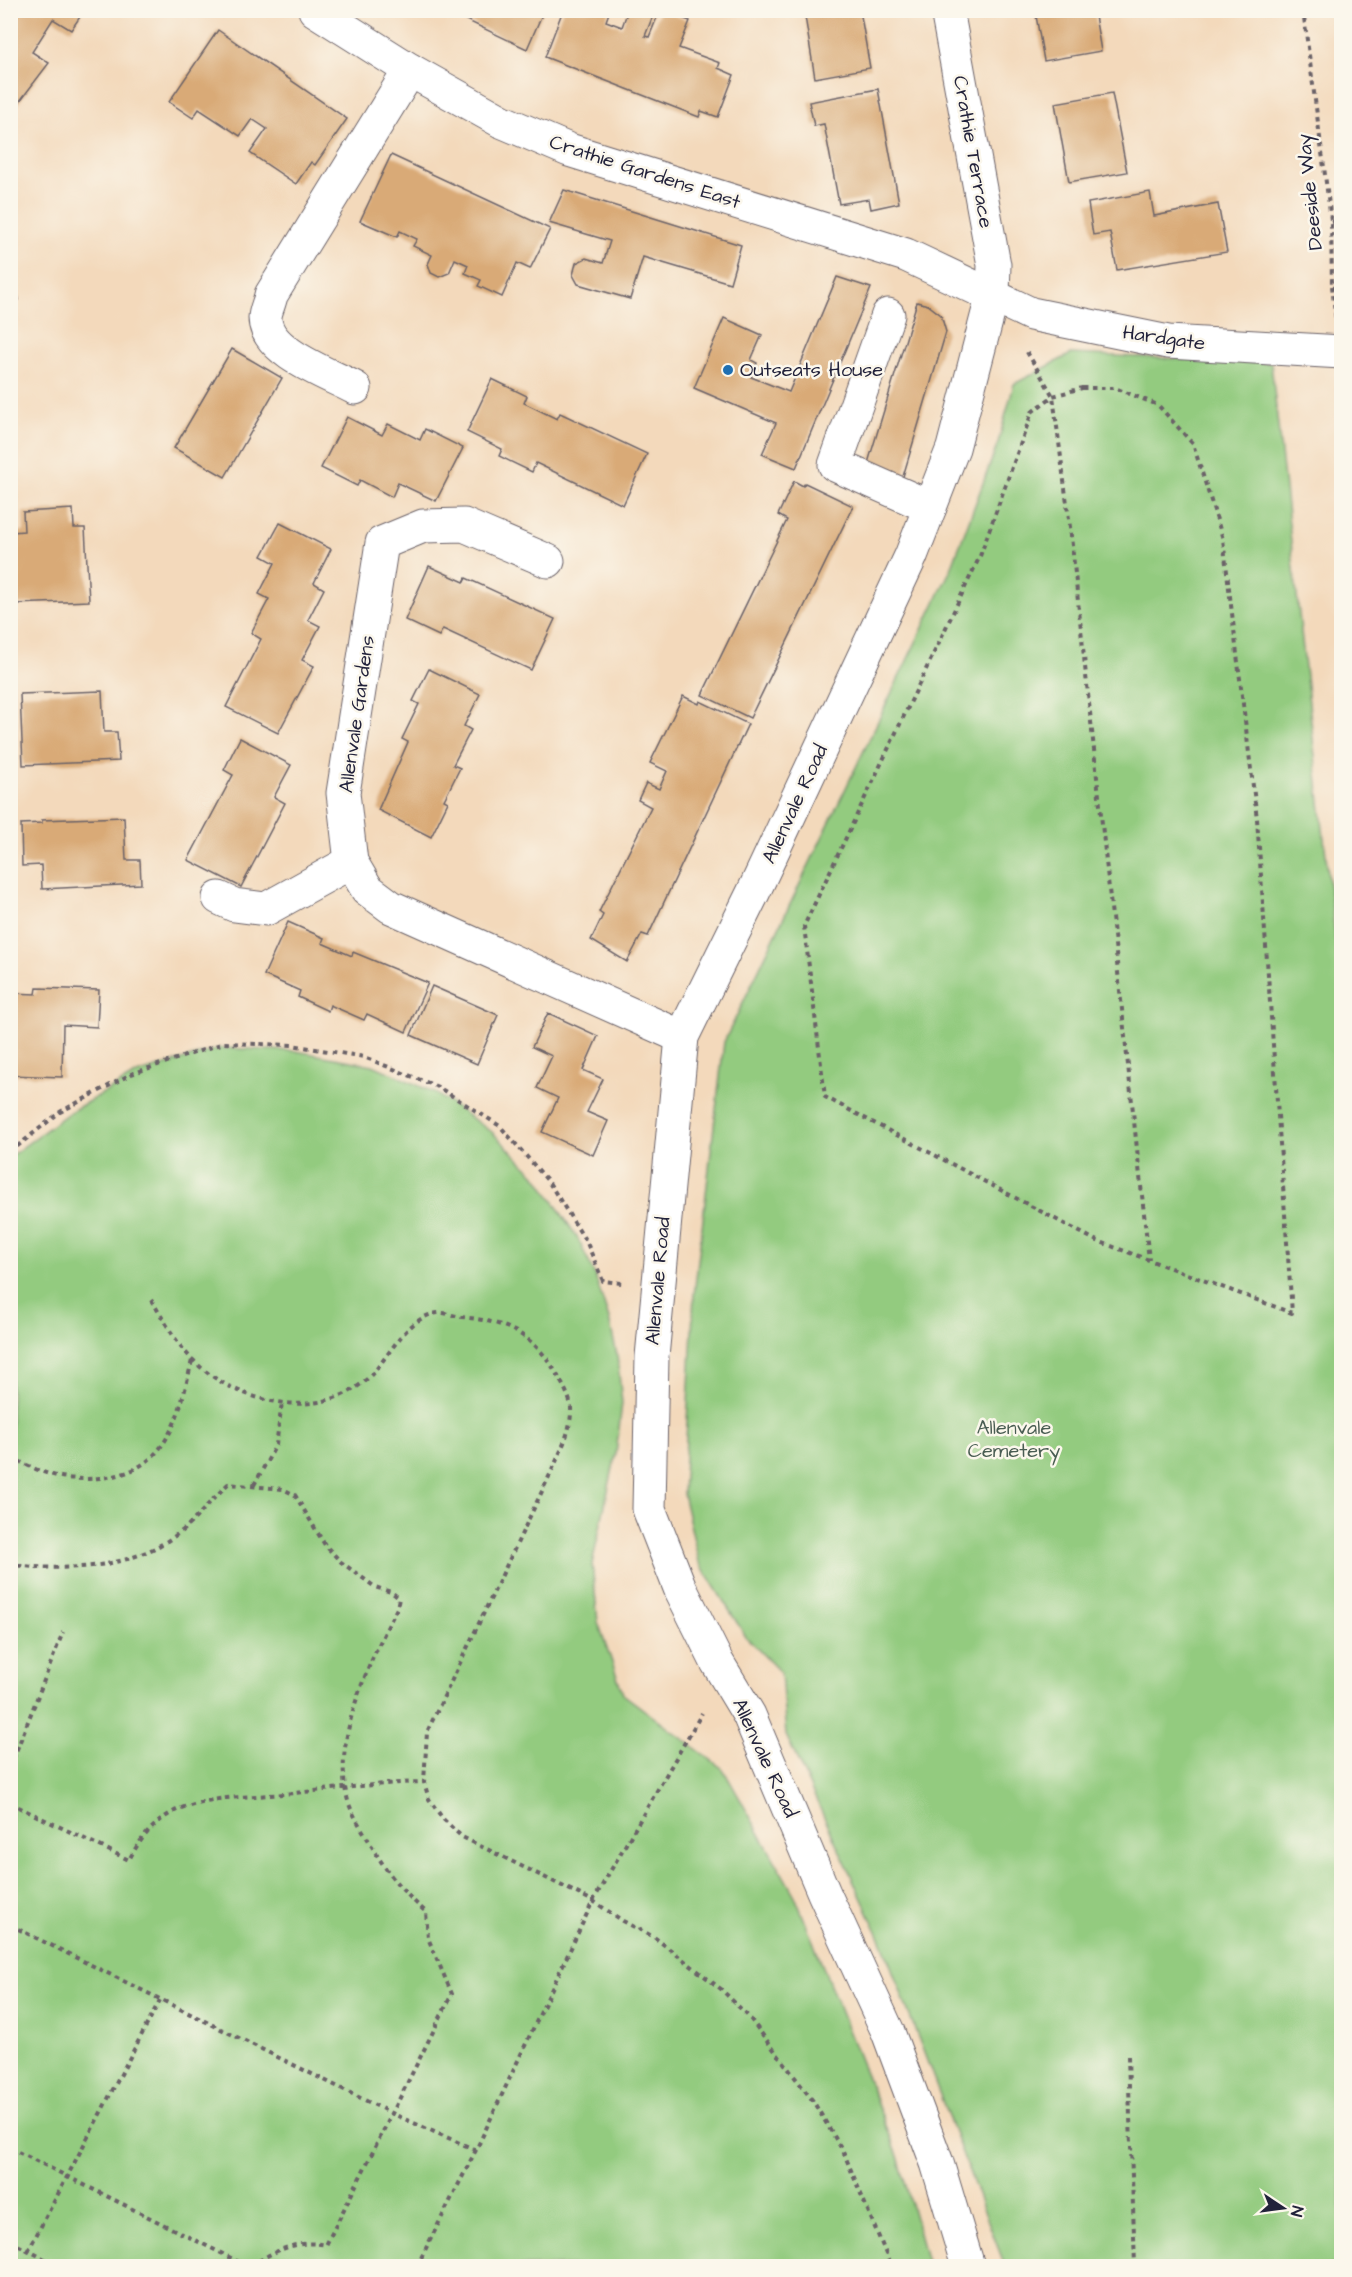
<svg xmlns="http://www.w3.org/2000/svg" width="1352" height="2277" font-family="'Architects Daughter',sans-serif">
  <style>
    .green { fill: #93cb7f; stroke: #5a765d; stroke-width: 1.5 }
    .building { fill: #d9aa77 }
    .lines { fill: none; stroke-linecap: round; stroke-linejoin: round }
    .minor-casing { stroke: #6b6268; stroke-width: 35 }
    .path { stroke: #6b6268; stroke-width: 4; stroke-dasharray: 4.5 4.5; stroke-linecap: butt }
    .minor { stroke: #fff; stroke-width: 33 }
    .path-bridge { stroke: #6b6268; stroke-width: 4; stroke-dasharray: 4.5 4.5; stroke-linecap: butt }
    .poi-dot { fill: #1f6fb2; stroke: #fbf7ec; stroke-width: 2 }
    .labels { text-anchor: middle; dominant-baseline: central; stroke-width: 5; stroke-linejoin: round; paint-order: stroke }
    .street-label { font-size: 20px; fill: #22223b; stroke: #fbf7ec }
    .poi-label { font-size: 20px; fill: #22223b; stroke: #fbf7ec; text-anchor: start }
    .park-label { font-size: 20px; fill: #4a5d53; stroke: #fbf7ec }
  </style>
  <rect width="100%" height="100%" fill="#fbf7ec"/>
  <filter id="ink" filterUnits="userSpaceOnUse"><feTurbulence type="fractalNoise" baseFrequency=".0167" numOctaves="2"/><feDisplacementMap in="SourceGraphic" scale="12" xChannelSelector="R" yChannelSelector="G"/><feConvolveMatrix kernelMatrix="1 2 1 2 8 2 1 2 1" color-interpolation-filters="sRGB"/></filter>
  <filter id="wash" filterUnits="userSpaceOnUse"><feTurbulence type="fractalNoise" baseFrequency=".008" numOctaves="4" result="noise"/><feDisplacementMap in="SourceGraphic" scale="24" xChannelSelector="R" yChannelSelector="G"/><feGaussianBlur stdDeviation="1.35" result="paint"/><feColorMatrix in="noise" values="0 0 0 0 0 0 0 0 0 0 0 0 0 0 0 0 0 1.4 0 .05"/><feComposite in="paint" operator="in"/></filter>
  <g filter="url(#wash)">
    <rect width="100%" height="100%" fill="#f3d9bb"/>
    <g class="green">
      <path d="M1071 354 1271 363 1342 999 1341 2266H1005L881 1940 786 1735 781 1673 746 1637 699 1562 683 1494 694 1295 724 1042 951 569 998 443 1014 384Z"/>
      <path d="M220 1048 296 1051 373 1065 435 1093 492 1132 538 1178 577 1237 594 1273 609 1319 617 1355 622 1403 616 1454 592 1564 598 1622 623 1694 723 1769 795 1896 898 2156 928 2266H11V1156L70 1112 137 1074Z"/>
    </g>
    <g id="blocks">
      <g class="building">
        <path d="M10 10H76L82 14 71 30 53 19 32 52 49 63 10 114Z"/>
        <path d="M445 10H544L527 49Z"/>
        <path d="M563 10H610L606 21 622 27 628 10H648L654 13 645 36 649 37 660 10 690 21 679 48 720 63 718 68 734 75 718 117 701 111 699 117 545 57Z"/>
        <path d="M804 10H860L870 68 815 78Z"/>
        <path d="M1035 10H1094L1101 51 1044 61Z"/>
        <path d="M218 30 347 119 315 165 311 162 296 184 250 153 267 129 252 119 240 136 199 109 193 118 169 102Z"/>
        <path d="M878 89 899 203 871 209 869 199 839 204 824 124 814 126 809 102Z"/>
        <path d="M1112 93 1127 172 1069 182 1055 103Z"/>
        <path d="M391 155 550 229 530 269 517 263 502 297 478 286 481 280 465 273 468 265 455 259 449 273 439 277 431 273 428 264 432 255 413 246 417 239 400 231 397 237 360 221Z"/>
        <path d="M564 190 741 245 730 283 643 257 630 299 578 284 573 275 576 263 586 258 603 263 610 241 549 223Z"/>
        <path d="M1150 192 1154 216 1218 204 1227 252 1117 270 1110 232 1093 235 1088 203Z"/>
        <path d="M14 275 19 300 10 302V276Z"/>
        <path d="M837 277 871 288 796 468 762 454 776 423 694 388 724 318 762 335 751 360 757 363 751 377 789 392Z"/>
        <path d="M917 302 928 305 941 315 946 332 902 480 868 463Z"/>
        <path d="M232 349 282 378 225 477 174 448Z"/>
        <path d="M492 379 527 396 524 403 557 419 560 413 647 454 623 505 536 463 532 472 499 456 502 449 467 432Z"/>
        <path d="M347 417 382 435 388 424 420 440 425 429 463 448 436 501 398 483 392 497 360 480 357 486 321 468Z"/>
        <path d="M794 481 803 486 805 483 853 506 750 718 702 695 787 520 778 515Z"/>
        <path d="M73 509 74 528H85L89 601 15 604 12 532 24 531 23 512Z"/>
        <path d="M280 523 331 549 314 583 324 589 308 620 320 626 302 660 314 666 278 733 226 707 261 639 251 633 269 599 259 594 275 563 262 556Z"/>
        <path d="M429 566 464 582 466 578 555 619 531 670 443 629 439 636 405 620Z"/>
        <path d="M429 669 480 694 464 726 471 730 453 765 460 768 444 800 448 802 431 837 378 810 408 742 402 739 419 704 413 701Z"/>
        <path d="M102 691 104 732H117L119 761 23 765 20 694Z"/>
        <path d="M683 696 699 704 700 701 748 724 648 936 642 934 627 962 591 940 603 915 599 912 651 807 638 800 646 783 659 789 667 771 650 763Z"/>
        <path d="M240 738 291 765 274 797 285 803 241 887 188 860 233 775 224 770Z"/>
        <path d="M124 817 126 860H140L141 884 42 889 41 865 22 866 21 824 42 823V820Z"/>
        <path d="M288 922 324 938 322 943 352 956 353 952 428 983 406 1032 367 1014 364 1020 330 1005 328 1011 298 997 300 991 264 975Z"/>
        <path d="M432 986 498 1015 477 1064 411 1035Z"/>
        <path d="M37 988 99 990 97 1027 63 1025 62 1077 10 1075V993L36 994Z"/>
        <path d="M548 1013 598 1036 583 1070 603 1079 587 1112 608 1121 593 1155 542 1132 558 1098 537 1088 552 1056 532 1047Z"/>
      </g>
    </g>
  </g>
  <g filter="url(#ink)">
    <use href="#blocks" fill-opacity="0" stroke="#6b6268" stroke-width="1.5"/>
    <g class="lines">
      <g class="minor-casing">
        <g id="minor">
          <path d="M315 10 410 70 501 121 569 150 906 255 1031 314 1168 342 1342 352"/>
          <path d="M947 10 994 265 993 294 953 448 911 556 753 893 682 1037 652 1357 649 1509 680 1588 717 1662 749 1715 824 1893 888 2032 937 2163 968 2266"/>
          <path d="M888 315 835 465 930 507"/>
          <path d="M355 388C329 374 265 352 265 318 265 311 270 302 271 295L410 70"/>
          <path d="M548 561 464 525 423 526 382 543 343 793 351 862 367 889 391 907 682 1037"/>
          <path d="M219 898 234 905 266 909 351 862"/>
        </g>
      </g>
      <g class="path">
        <path d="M1303 10 1331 220 1332 286"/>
        <path d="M1332 220 1342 232"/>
        <path d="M1027 352 1053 396 1070 527 1149 1260"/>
        <path d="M1082 388H1115L1158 405 1193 444 1223 539 1257 819 1292 1313 1095 1240 825 1097 804 926 980 556 1032 412 1053 396Z"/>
        <path d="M10 1152 60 1112 131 1074 224 1043 292 1045 364 1057 438 1087 500 1126 548 1181 587 1243 603 1281 622 1283"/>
        <path d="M151 1300C164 1319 176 1344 193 1360 235 1403 319 1423 367 1379 389 1359 405 1317 438 1313 445 1312 454 1316 461 1317 506 1321 537 1336 559 1378 564 1387 570 1398 571 1407 572 1427 563 1446 555 1464L427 1732 424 1782 429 1799 443 1819 462 1837 593 1901 623 1921 654 1937 721 1989 749 2017 813 2101 843 2151 891 2266"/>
        <path d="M10 1457C23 1463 36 1470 49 1474 65 1479 82 1480 99 1478 168 1473 179 1417 192 1360"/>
        <path d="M254 1485 276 1445 282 1403"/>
        <path d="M10 1567 11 1565C73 1571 132 1570 183 1530 199 1516 213 1498 228 1484L283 1489 295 1495 325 1545 341 1562 375 1587 391 1592 399 1598 397 1608C370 1661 329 1743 349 1804 354 1817 362 1829 369 1841 384 1869 401 1891 426 1912L428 1938 452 1994 326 2245C298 2239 273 2251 251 2266"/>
        <path d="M10 1767 63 1632"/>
        <path d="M10 1803 129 1860C141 1836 161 1814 187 1806 217 1796 252 1797 283 1794 330 1790 377 1783 424 1782"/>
        <path d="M10 1925 393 2114 476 2150"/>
        <path d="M1128 2056 1135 2266"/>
        <path d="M10 2148 247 2266"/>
        <path d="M10 2241 58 2266"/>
        <path d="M28 2251 161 1998"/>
        <path d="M417 2266 476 2150 593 1901 702 1713"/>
      </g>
      <use href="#minor" class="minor"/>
      <path class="path-bridge" d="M1332 286 1342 372"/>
    </g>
  </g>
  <circle class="poi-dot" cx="728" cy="370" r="6"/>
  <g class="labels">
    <g class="street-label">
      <text transform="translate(973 152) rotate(80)">Crathie Terrace</text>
      <text transform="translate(645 172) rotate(18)">Crathie Gardens East</text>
      <text transform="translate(1310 192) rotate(-96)">Deeside Way</text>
      <text transform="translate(1164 338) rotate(8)">Hardgate</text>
      <text transform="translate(357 714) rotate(-82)">Allenvale Gardens</text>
      <text transform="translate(795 804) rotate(-65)">Allenvale Road</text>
      <text transform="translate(658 1281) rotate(-85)">Allenvale Road</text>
      <text transform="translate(765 1758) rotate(65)">Allenvale Road</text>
    </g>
    <g class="poi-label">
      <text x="740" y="370">Outseats House</text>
    </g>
    <g class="park-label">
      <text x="1014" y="1428">Allenvale<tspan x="1014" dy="23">Cemetery</tspan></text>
    </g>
  </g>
  <rect width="1352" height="2277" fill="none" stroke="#fbf7ec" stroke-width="36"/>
  <g transform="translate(1283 2208) rotate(103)" stroke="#fbf7ec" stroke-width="4.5" paint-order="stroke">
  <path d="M0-4.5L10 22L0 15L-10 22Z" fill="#22223b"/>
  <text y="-9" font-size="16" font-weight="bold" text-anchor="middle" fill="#22223b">N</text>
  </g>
</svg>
